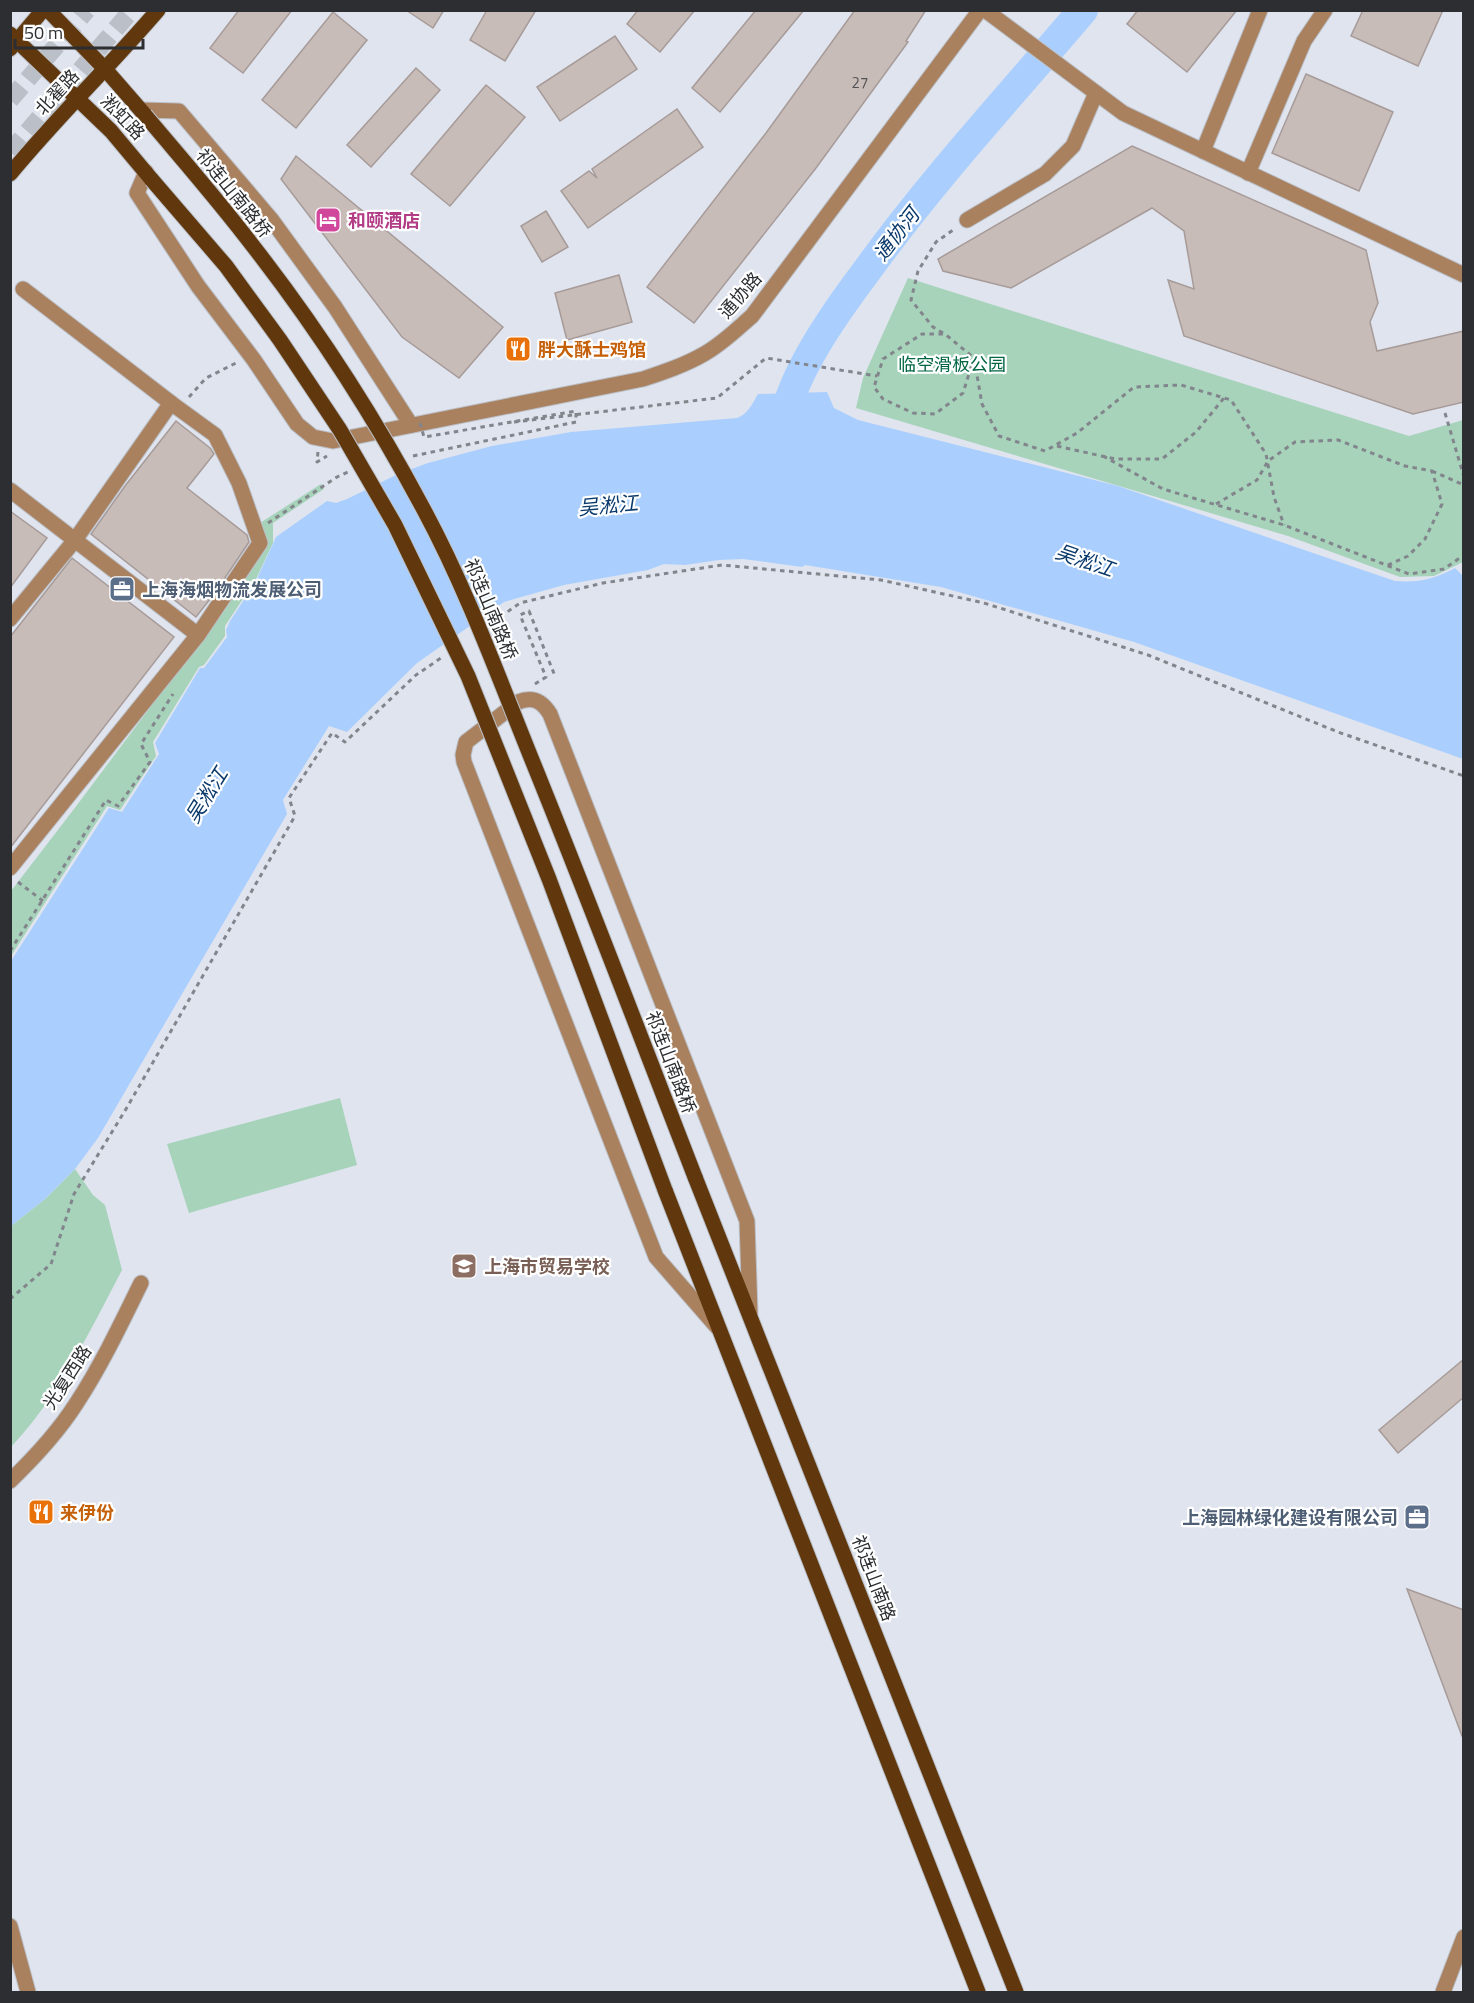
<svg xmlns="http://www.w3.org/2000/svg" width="1474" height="2003" font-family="'Titillium Web','Noto Sans SC',sans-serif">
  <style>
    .green { fill: #a6d3ba }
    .water { fill: #aacffe }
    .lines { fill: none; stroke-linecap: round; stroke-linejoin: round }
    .river { stroke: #aacffe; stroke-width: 30 }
    .building { fill: #c8bcb9; stroke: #a79b99; stroke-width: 1.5 }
    .highway-tunnel { stroke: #bbc0c8; stroke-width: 18; stroke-dasharray: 18 9; stroke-linecap: butt }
    .minor-casing { stroke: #bbc0c8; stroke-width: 17 }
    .major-casing { stroke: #bbc0c8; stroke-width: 17 }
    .path { stroke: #82858c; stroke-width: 3; stroke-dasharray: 4.5 4.5; stroke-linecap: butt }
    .minor { stroke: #aa815f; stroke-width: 15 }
    .major { stroke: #61380e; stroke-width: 15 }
    .major-bridge-casing { stroke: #bbc0c8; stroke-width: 17; stroke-linecap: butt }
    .path-bridge { stroke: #82858c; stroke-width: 3; stroke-dasharray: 4.5 4.5; stroke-linecap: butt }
    .major-bridge { stroke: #61380e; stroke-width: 15 }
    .labels { text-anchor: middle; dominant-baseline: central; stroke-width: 4.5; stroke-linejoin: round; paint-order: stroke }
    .number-label { font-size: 15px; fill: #535253 }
    .street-label { font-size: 18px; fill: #2c2e31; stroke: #fff }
    .hotel-label { font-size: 18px; font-weight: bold; fill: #b23c85; stroke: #fff; text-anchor: start }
    .food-label { font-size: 18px; font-weight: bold; fill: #c56008; stroke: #fff; text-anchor: start }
    .park-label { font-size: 18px; fill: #006642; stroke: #fff }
    .service-label { font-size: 18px; font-weight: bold; fill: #4e5e75; stroke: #fff; text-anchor: start }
    .education-label { font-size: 18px; font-weight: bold; fill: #785e54; stroke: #fff; text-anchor: start }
    .water-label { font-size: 20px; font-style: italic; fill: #09396b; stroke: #fff }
  </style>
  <rect width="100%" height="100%" fill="#dfe4ee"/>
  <g class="green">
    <path d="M908 278 1409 436 1463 420V562L1434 576 1400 577 1288 536 856 408 863 378Z"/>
    <path d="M321 484 324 489 273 523V543L256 579 225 626V636L204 665 199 667 153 742 156 756 120 810 107 806 11 956V891L74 809 203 637 264 542 260 523Z"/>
    <path d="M340 1098 357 1165 189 1213 167 1144Z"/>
    <path d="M75 1169 93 1195 105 1205 122 1270C90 1331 59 1396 11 1447V1226L45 1199Z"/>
  </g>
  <path class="water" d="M827 392 834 408 858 420 1118 486 1395 581C1418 583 1435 579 1455 568L1463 576V759L1134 642 941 587 805 565 802 567 743 559 719 560 685 565 664 564 648 570 564 585 504 602 417 663 347 732 329 726 283 800 287 814 98 1138 75 1169 45 1199 11 1226V961L109 808 122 812 159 754 155 743 200 668H204L227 637 226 630 230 621 255 583 276 537 327 501 336 503 347 499 398 474 428 463 492 446 571 432 737 418C748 414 752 404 758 394Z"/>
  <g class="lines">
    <path class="river" d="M782 432C785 419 787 405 792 393 808 351 841 305 868 269 934 178 1010 96 1083 10"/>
  </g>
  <g class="building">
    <path d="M239 10H292L243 73 210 48Z"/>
    <path d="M406 10H444L433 28Z"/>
    <path d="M487 10H536L505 61 470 40Z"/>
    <path d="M638 10H695L660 52 627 24Z"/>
    <path d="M756 10H804L720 112 692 88Z"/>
    <path d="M855 10H926L906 41 908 42 816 168 694 323 647 287 766 133Z"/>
    <path d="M1138 10H1237L1187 72 1127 24Z"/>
    <path d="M1363 10H1443L1418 66 1351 36Z"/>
    <path d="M333 12 367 40 296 128 262 100Z"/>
    <path d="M615 36 637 69 560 121 537 87Z"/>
    <path d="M416 68 440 90 371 167 347 145Z"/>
    <path d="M1306 74 1393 112 1359 191 1272 153Z"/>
    <path d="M486 85 525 117 450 206 411 174Z"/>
    <path d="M677 109 703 147 588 228 561 191 589 171 597 178 592 169Z"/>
    <path d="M1132 146 1366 250 1378 303 1370 322 1377 351 1464 331V402L1413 414 1184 336 1168 280 1194 289 1184 231 1152 208 1011 288 943 271 938 259Z"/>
    <path d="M296 156 503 327 459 378 402 337 281 179Z"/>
    <path d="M546 211 568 247 542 262 521 226Z"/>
    <path d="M619 275 632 322 567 340 555 293Z"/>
    <path d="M176 421 210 448 214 454 187 488 247 535 249 542 214 594 196 617 91 534 125 486Z"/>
    <path d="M10 511 47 538 10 588Z"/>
    <path d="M72 558 174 637 10 848V637Z"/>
    <path d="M1464 1359V1397L1398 1453 1379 1430Z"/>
    <path d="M1407 1589 1464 1610V1736H1462Z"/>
  </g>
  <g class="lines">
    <g class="highway-tunnel">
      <path d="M10 100 87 10"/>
      <path d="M10 152 132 10"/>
    </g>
    <g class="minor-casing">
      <g id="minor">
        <path d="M985 10 1123 113 1464 275"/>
        <path d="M141 110 179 111 271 219 335 307 411 425"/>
        <path d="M1203 151 1260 10"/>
        <path d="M146 172 137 193 198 286 254 360 297 424 313 437 333 441 643 379C664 372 685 365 704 354 722 344 737 329 752 316L980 10"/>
        <path d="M1248 173 1304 41 1325 10"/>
        <path d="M967 220 1045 174 1073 146 1096 93"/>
        <path d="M171 403 215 435 239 483 260 543 198 635"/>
        <path d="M10 490 198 635 10 868"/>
        <path d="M10 619 75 540 171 403 23 289"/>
        <path d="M717 1327 656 1257 464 762 463 755 466 742 518 702C533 696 542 701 550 714L747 1221 750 1313"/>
        <path d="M10 1481C34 1458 58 1432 76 1404 101 1366 121 1324 141 1283"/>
        <path d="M10 1926 28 1992"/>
        <path d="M1443 1992 1464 1937"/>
      </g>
    </g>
    <g class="major-casing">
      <g id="major">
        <path d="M48 10 105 69 145 115"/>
        <path d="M10 34 111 131 152 180"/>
        <path d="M10 49 43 10"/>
        <path d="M10 174C57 117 110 66 158 10"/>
        <path d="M695 1177 1016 1992"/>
        <path d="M665 1190 978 1992"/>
      </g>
    </g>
    <g class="path">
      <path d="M943 333 933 327 911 300 918 271 936 242 956 228"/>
      <path d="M974 358 963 393 935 414 913 413 883 399 874 387 883 359 922 334H945L974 358 982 404 999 436 1045 451 1077 433 1134 387 1181 385 1231 400 1266 454 1274 497 1284 525"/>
      <path d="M189 397 206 378 236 363"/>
      <path d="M1445 413 1464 477"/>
      <path d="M514 422 717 398 766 358 877 376"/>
      <path d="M1057 446 1115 459H1162L1196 432 1224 398"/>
      <path d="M318 452 317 462 327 456"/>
      <path d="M1103 456 1163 489 1284 525 1409 574 1444 569 1464 555"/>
      <path d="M1432 471 1464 485"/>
      <path d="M1216 504 1257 480 1268 461 1295 442 1338 440 1405 466 1432 471 1442 504 1425 539 1408 556 1386 566"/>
      <path d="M268 523 337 477 348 472"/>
      <path d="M493 622 520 603 603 583 722 565 881 580 984 603 1148 655 1338 732 1464 776"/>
      <path d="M535 684 546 677 520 615 529 611 555 676"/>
      <path d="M18 882 43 901"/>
      <path d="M10 951 106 800 118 806 150 762 141 744 173 694"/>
      <path d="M10 1299 51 1264 74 1194 126 1109 295 816 289 798 332 733 345 742 416 675 441 658"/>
    </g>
    <use href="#minor" class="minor"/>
    <use href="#major" class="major"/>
    <g class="major-bridge-casing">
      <g id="major-bridge">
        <path d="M145 115C181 158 219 201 253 246 317 328 375 418 424 510 467 590 498 676 532 760 588 898 641 1038 695 1177"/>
        <path d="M152 180 226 266 280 340 340 430 395 525 468 676 549 879 665 1190"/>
      </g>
    </g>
    <path class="path-bridge" d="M413 456 576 422V411L424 437 420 423"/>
    <use href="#major-bridge" class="major-bridge"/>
  </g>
  <defs>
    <g id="hotel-square" transform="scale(1.35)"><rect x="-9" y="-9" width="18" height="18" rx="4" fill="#d1479c" stroke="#fff"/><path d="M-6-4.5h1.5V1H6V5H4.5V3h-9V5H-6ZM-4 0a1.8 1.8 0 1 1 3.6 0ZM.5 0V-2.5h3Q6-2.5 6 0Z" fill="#fff"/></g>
    <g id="restaurant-square" transform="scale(1.35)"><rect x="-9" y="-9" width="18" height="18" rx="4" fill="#e8710a" stroke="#fff"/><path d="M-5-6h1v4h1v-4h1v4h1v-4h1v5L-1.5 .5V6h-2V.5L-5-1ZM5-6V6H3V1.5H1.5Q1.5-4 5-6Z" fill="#fff"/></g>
    <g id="office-square" transform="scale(1.35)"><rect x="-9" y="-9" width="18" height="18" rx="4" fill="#5c6f8a" stroke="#fff"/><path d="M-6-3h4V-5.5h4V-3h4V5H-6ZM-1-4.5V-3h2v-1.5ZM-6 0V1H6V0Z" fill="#fff"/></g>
    <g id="school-square" transform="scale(1.35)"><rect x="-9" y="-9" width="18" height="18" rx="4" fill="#8d6e63" stroke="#fff"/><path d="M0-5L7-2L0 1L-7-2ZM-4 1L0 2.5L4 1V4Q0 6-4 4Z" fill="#fff"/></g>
  </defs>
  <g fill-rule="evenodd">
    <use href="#hotel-square" x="328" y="220"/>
    <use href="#restaurant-square" x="518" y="349"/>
    <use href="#office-square" x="122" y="589"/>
    <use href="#school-square" x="464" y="1266"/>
    <use href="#restaurant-square" x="41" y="1512"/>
    <use href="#office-square" x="1417" y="1517"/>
  </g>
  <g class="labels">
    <g class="number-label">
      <text x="860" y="82">27</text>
    </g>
    <g class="street-label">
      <text transform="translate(57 92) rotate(-47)">北翟路</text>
      <text transform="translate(123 117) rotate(47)">淞虹路</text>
      <text transform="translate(234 193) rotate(51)">祁连山南路桥</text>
      <text transform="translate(740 295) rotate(-49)">通协路</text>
      <text transform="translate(491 609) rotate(67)">祁连山南路桥</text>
      <text transform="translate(671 1062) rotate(69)">祁连山南路桥</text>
      <text transform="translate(67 1377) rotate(-57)">光复西路</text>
      <text transform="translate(874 1578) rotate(69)">祁连山南路</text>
    </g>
    <g class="hotel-label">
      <text x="348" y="220">和颐酒店</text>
    </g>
    <g class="food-label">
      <text x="538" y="349">胖大酥士鸡馆</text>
      <text x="60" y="1512">来伊份</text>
    </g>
    <g class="park-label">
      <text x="952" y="364">临空滑板公园</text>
    </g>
    <g class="service-label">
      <text x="142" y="589">上海海烟物流发展公司</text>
      <text x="1398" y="1517" text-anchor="end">上海园林绿化建设有限公司</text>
    </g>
    <g class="education-label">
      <text x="484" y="1266">上海市贸易学校</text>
    </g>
    <g class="water-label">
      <text transform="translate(896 234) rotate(-52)">通协河</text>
      <text transform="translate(608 505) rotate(-5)">吴淞江</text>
      <text transform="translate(1085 560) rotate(19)">吴淞江</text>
      <text transform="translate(206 795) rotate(-58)">吴淞江</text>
    </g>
  </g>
  <rect width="1474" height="2003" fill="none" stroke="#2c2e31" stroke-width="24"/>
  <path d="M15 39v9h128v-9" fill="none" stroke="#2c2e31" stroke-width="3"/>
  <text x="24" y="39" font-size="18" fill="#2c2e31" stroke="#ffffff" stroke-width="4.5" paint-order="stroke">50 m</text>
</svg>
